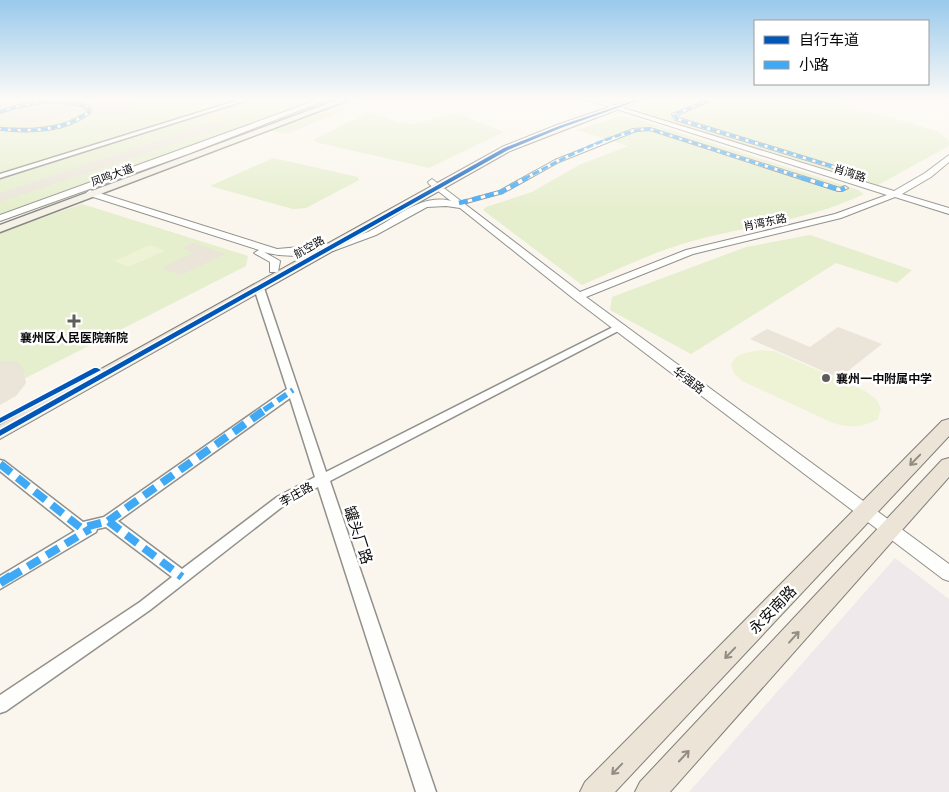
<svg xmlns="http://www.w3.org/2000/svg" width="949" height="792" font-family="'PT Serif','Noto Sans SC',serif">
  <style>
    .industrial { fill: #f0e9eb }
    .green { fill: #e5eecd }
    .pitch { fill: #eef3d6 }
    .plaza { fill: #eae4d9 }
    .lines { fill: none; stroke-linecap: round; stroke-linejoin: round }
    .stream { stroke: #c4e8f3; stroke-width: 2 }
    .pedestrian-casing { stroke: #92908c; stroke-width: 2 }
    .minor-casing { stroke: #92908c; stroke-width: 3 }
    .tertiary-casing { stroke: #92908c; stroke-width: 2 }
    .secondary-casing { stroke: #898783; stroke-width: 3 }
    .primary-casing { stroke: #7f7e7a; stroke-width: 2 }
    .pedestrian { fill: #fefefc; fill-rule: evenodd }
    .minor { fill: #fefefc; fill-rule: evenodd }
    .tertiary { fill: #fefefc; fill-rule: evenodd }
    .secondary { fill: #f4f1e7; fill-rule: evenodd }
    .primary { fill: #ece4d6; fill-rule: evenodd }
    .quiet-far4 { stroke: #3fa9f5; stroke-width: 3; stroke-dasharray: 7 3; stroke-linecap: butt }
    .quiet-far3 { stroke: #3fa9f5; stroke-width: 4.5; stroke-dasharray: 9 4.5; stroke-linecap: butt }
    .quiet-far2 { stroke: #3fa9f5; stroke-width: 5.5; stroke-dasharray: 11 5.5; stroke-linecap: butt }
    .quiet-far1 { stroke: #3fa9f5; stroke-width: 8; stroke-dasharray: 14 8; stroke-linecap: butt }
    .quiet { stroke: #3fa9f5; stroke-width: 9; stroke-dasharray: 19 9; stroke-linecap: butt }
    .cycleway-casing { stroke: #fff; stroke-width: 3 }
    .cycleway { fill: #0057b8; fill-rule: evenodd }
    .oneway { stroke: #928d84 }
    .poi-dot { fill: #5e5d59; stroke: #fff; stroke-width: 2 }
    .labels { text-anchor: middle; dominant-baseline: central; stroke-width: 5; stroke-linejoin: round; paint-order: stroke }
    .far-street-label { font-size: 11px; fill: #0a0a0a; stroke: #fff }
    .poi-label { font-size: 12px; font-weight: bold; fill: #0a0a0a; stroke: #fff }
    .street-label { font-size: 12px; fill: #0a0a0a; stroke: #fff }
    .near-street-label { font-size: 15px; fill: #0a0a0a; stroke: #fff }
  </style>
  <rect width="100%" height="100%" fill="#faf6ed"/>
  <path class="industrial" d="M895 558 949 599V792H689Z"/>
  <g class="green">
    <path d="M0 100H369L287 134 254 127 0 221Z"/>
    <path d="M660 100H828L937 131 949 141V146L878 185H870L631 110Z"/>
    <path d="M369 112 399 122 415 124 456 113 504 132 429 168 319 143 313 140Z"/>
    <path d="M620 116 643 121 856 189 864 194C802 224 734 226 670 248 640 258 611 273 582 285L483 210 486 207 532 192 579 165 628 146 577 130Z"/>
    <path d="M273 158 358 177 359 180 306 208 293 209 210 186Z"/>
    <path d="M82 204 248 256 246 266 0 391V233Z"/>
    <path d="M810 235 912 270 897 283 836 263 691 354 610 310 612 297 746 247Z"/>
  </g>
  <g class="pitch">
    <path d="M150 245 165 251 128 267 114 261Z"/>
    <path d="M762 350 774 351 865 391 876 399 881 408 878 419C862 428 850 428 833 423L742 381 734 374 731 364C738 352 749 352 762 350Z"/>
  </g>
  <g class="plaza">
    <path d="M0 100H31L29 101 30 103 90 100 89 102H79L87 105 96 103 95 100 110 103 136 100 138 101 131 104H114L132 107 141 105 140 108 130 109 134 113 123 118 126 114 101 117 84 116 86 113H83L82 111 77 114V111L71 112 70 117H67L69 114 67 113 61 118 27 124 18 123 16 122 17 119 8 120 11 117 3 118 9 113 0 116 3 113 0 114V104L4 102Z"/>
    <path d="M215 122 227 126 0 202V193Z"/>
    <path d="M193 243 225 254 181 275 161 268 193 253 183 248Z"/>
    <path d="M838 327 882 344 839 378 750 339 767 329 810 347Z"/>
    <path d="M6 361 18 362 23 369 26 383 16 396 0 405V362Z"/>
  </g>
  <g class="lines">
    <path class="stream" d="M178 100 187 102"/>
    <g class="pedestrian-casing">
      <g id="pedestrian">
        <path d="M44 100C60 99 74 101 90 106L91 112C67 133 30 133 0 130V128C30 130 61 130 87 112L86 108C57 97 29 104 0 113V111L21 104Z"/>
        <path d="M708 100H713L677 115 679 118 851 171 846 172 675 120 672 114Z"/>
        <path d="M650 128 840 188 845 186 848 188 842 191H838L650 130 636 131 559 162 503 193 459 205 456 203 499 191 555 160 633 129Z"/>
      </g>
    </g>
    <g class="minor-casing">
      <g id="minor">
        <path d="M239 100H247L0 178V174Z"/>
        <path d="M259 285 264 288 326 472 615 326H623L624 328 330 481 436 792H416L318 487 287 503 150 610 6 711 0 713V695L140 602 172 577 106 527 97 529 96 532 0 589V576L75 531 0 471V460L4 461 83 522 104 517 287 389 254 288ZM290 398 315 477 277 497 182 569 118 521Z"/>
      </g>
    </g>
    <g class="tertiary-casing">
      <g id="tertiary">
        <path d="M317 100H326L188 154 0 221V215Z"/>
        <path d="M588 100H597L894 191 925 173 949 155V162L931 177 902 194 949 208V214L895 197 841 218 693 254 586 297 949 564V581L943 579 574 299 460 208 446 206 427 207 376 235 333 251 328 248C337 239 356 237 368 232 394 220 420 193 451 201L429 184 428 182 432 179 580 292 686 250 835 214 887 195Z"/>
        <path d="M90 190 277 249 312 246 317 249C305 259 278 256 264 252L280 261 278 272H270V262L254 253 259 250 87 195 86 193Z"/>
      </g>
    </g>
    <g class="secondary-casing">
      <path id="secondary" d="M337 100H348L0 232V225Z"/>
    </g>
    <g class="primary-casing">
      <g id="primary">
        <path d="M630 100H642L510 151 0 439V425L502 147 557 125Z"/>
        <path d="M949 419V436L615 792H580L585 782 942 421Z"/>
        <path d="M949 458V477L670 792H635L640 782 942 460Z"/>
      </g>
    </g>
    <use href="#pedestrian" class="pedestrian"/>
    <use href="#minor" class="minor"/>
    <use href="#tertiary" class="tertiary"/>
    <use href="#secondary" class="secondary"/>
    <use href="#primary" class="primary"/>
    <g class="quiet-far4">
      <path d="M711 100 674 114 677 119 848 171"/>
      <path d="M0 112C29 102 59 96 88 107L89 112C63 131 31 132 0 129"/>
      <path d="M524 179C558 161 613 131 650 129L806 179"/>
    </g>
    <g class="quiet-far3">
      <path d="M802 178 840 190 845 188"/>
      <path d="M459 203 501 192 527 178"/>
    </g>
    <path class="quiet-far2" d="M264 410 293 390"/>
    <g class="quiet-far1">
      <path d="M0 464 81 528 108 521 182 577"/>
      <path d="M108 521 266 409"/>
      <path d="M9 578 90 529"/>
    </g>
    <path class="quiet" d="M0 583 11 576"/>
    <g class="cycleway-casing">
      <g id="cycleway">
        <path d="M635 100H640L561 128 508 150 0 436V430L504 148 559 126Z"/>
        <path d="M94 368H97L101 370 0 423V418Z"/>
      </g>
    </g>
    <use href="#cycleway" class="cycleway"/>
  </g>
  <defs><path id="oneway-shaft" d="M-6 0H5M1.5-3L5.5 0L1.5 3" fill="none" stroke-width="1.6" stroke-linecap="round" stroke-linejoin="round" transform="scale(1.25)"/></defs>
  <g class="oneway">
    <use href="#oneway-shaft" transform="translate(915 460) rotate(134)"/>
    <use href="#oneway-shaft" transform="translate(794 637) rotate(-48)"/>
    <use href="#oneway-shaft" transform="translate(730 653) rotate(134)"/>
    <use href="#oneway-shaft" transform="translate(684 756) rotate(-47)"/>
    <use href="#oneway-shaft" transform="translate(617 769) rotate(134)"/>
  </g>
  <linearGradient id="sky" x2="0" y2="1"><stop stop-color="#99c9ec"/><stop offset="0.47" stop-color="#fdfbf7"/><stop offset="1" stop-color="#fdfbf7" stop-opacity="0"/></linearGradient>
  <rect width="949" height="211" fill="url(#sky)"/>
  <g class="poi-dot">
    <path d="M71.5 313.5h5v5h5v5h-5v5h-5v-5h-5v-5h5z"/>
    <circle cx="826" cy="378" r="5"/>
  </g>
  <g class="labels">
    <g class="far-street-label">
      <text transform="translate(850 173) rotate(18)">肖湾路</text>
      <text transform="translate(112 175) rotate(-20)">凤鸣大道</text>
      <text transform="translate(765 222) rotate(-12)">肖湾东路</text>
      <text transform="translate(309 247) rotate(-29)">航空路</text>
    </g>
    <g class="poi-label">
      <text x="74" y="337">襄州区人民医院新院</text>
      <text x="836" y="378" text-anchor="start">襄州一中附属中学</text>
    </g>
    <g class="street-label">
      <text transform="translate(689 380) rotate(37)">华强路</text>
      <text transform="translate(296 494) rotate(-29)">李庄路</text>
    </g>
    <g class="near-street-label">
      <text transform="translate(359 535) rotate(72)">罐头厂路</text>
      <text transform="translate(772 609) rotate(-46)">永安南路</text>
    </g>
  </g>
  <rect x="754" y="20" width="175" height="65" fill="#ffffff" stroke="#9d9d9d"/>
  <rect x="764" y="36" width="25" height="8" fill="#0057b8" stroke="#9d9d9d"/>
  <text x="799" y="45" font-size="15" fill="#0a0a0a">自行车道</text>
  <rect x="764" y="61" width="25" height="8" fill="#3fa9f5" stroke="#9d9d9d"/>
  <text x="799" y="70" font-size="15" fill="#0a0a0a">小路</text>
</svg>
